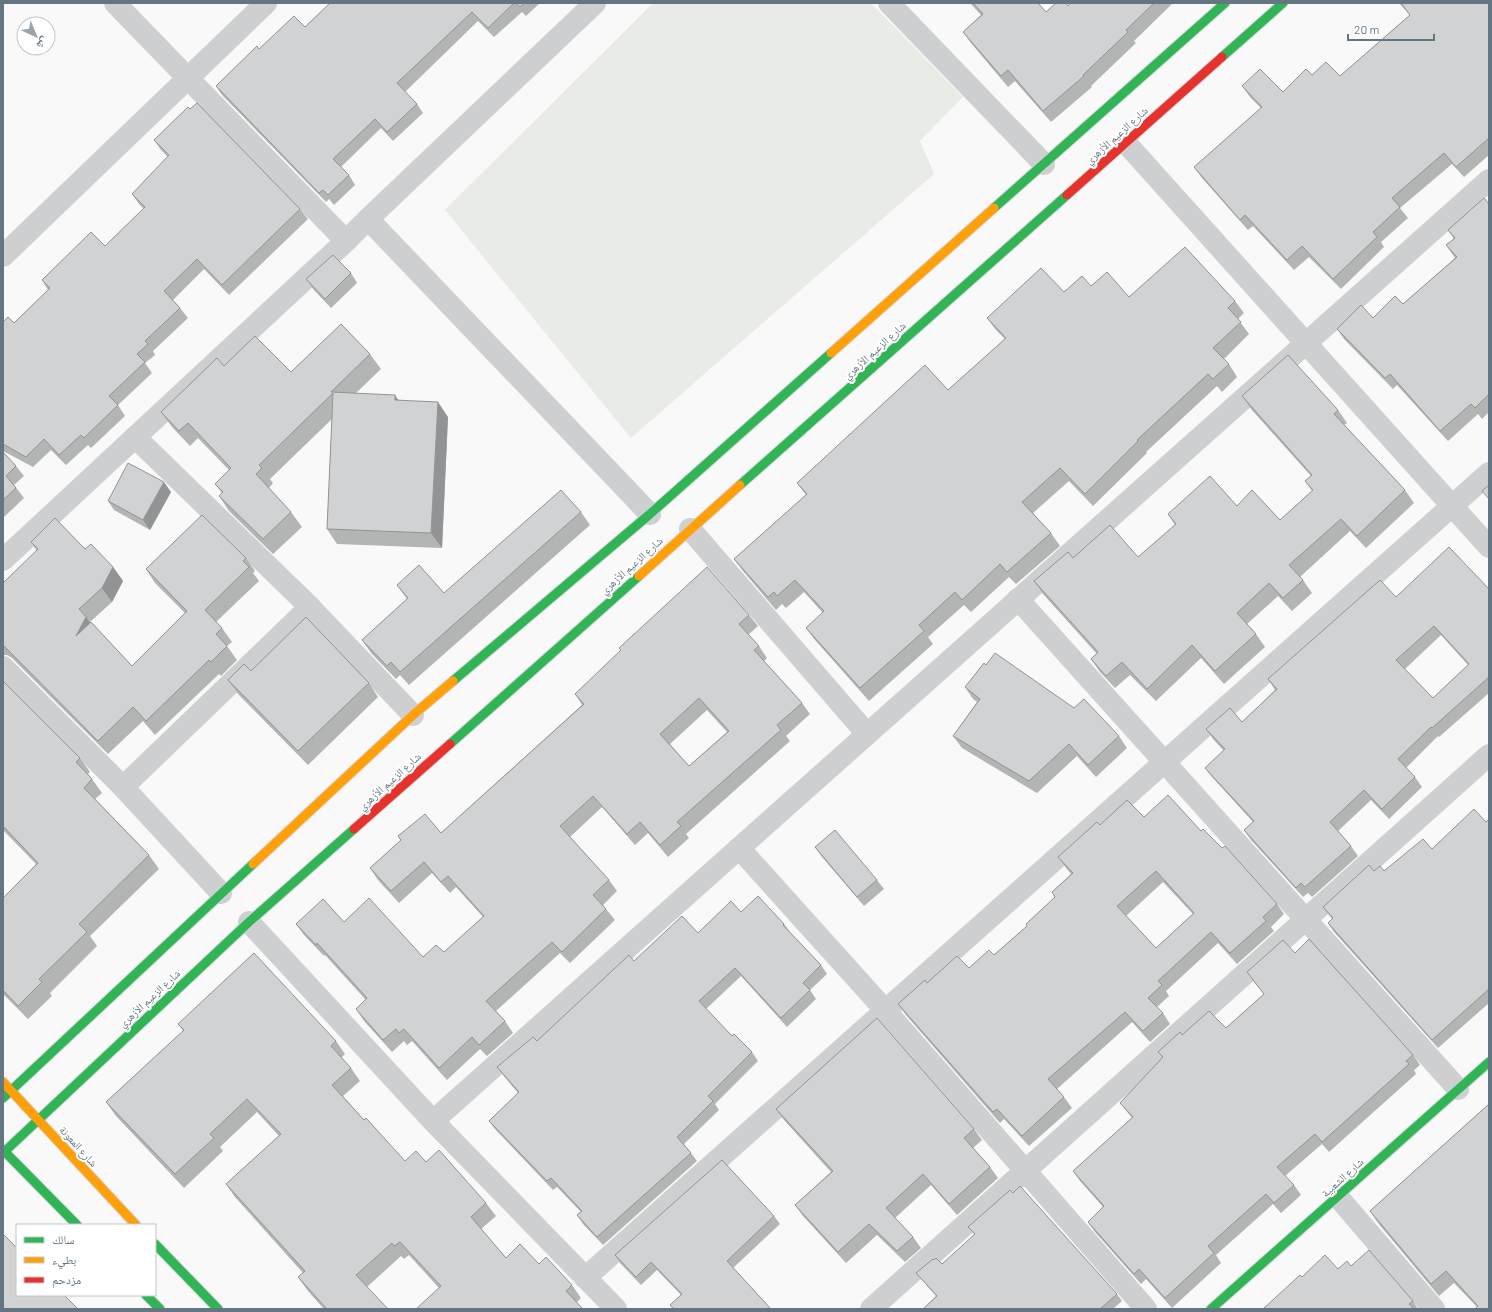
<svg xmlns="http://www.w3.org/2000/svg" width="1492" height="1312" font-family="Barlow,'Noto Naskh Arabic',sans-serif">
  <style>
    .green { fill: #e8ebe6 }
    .lines { fill: none; stroke-linecap: round; stroke-linejoin: round }
    .fast-casing { stroke: #d5d6d7; stroke-width: 11 }
    .slow-casing { stroke: #d5d6d7; stroke-width: 11 }
    .jam-casing { stroke: #d5d6d7; stroke-width: 11 }
    .street { stroke: #cecfd0; stroke-width: 22 }
    .fast { stroke: #30b455; stroke-width: 9 }
    .slow { stroke: #ff9f0a; stroke-width: 9 }
    .jam { stroke: #e5322d; stroke-width: 9 }
    .wall { fill: #b3b5b5; fill-rule: evenodd }
    .shaded-wall { fill: #929394 }
    .building { fill: #d0d2d3; stroke: #929394; fill-rule: evenodd }
    .labels { text-anchor: middle; dominant-baseline: central; stroke-width: 4; stroke-linejoin: round; paint-order: stroke }
    .street-label { font-size: 11px; fill: #657683; stroke: #fff }
  </style>
  <rect width="100%" height="100%" fill="#f9f9f9"/>
  <path class="green" d="M653 3H871L963 97 920 141 934 174 631 438 445 210Z"/>
  <g class="lines">
    <g class="fast-casing">
      <g id="fast">
        <path d="M1222 57 1283 3"/>
        <path d="M994 208 1225 3"/>
        <path d="M740 485 1067 195"/>
        <path d="M453 681 650 514 831 353"/>
        <path d="M450 744 639 576"/>
        <path d="M3 1098 253 864"/>
        <path d="M3 1150 77 1225"/>
        <path d="M3 1153 249 922 354 829"/>
        <path d="M155 1244 218 1309"/>
        <path d="M146 1295 160 1309"/>
        <path d="M1211 1309 1489 1062"/>
      </g>
    </g>
    <g class="slow-casing">
      <g id="slow">
        <path d="M831 353 994 208"/>
        <path d="M639 576 740 485"/>
        <path d="M253 864 413 715 453 681"/>
        <path d="M3 1082 136 1225"/>
      </g>
    </g>
    <g class="jam-casing">
      <g id="jam">
        <path d="M1067 195 1222 57"/>
        <path d="M354 829 450 744"/>
      </g>
    </g>
    <g class="street">
      <path d="M115 3 346 241 368 219 650 514"/>
      <path d="M889 3 1044 164"/>
      <path d="M1126 143 1489 547"/>
      <path d="M368 219 595 3"/>
      <path d="M3 256 266 3"/>
      <path d="M135 437 310 607 413 715"/>
      <path d="M690 529 867 734"/>
      <path d="M3 560 346 241"/>
      <path d="M1018 599 1458 1089"/>
      <path d="M3 667 123 787 221 893"/>
      <path d="M123 787 310 607"/>
      <path d="M739 848 885 1010 1146 1309"/>
      <path d="M249 922 433 1121 616 1309"/>
      <path d="M433 1121 1489 180"/>
      <path d="M1338 1197 1434 1309"/>
      <path d="M585 1278 1489 473"/>
      <path d="M871 1309 1489 755"/>
    </g>
    <use href="#fast" class="fast"/>
    <use href="#slow" class="slow"/>
    <use href="#jam" class="jam"/>
  </g>
  <g class="wall">
    <path d="M330 3H540L526 16 522 12 494 37 478 21 405 92 417 104 423 113 393 141 381 128 341 167 349 175 355 185 334 205 329 199 326 202 222 95 216 86 259 49 305 27Z"/>
    <path d="M970 3H1038L1046 12 1068 6 1071 3H1173L1134 41 1136 43 1091 86 1092 87 1051 122 1015 81 1008 87 971 43 963 32 981 15Z"/>
    <path d="M1399 3H1489V155L1464 177 1452 164 1400 208 1408 218 1381 242 1384 247 1341 289 1309 257 1294 270 1253 226 1248 230 1202 178 1194 167 1261 108 1250 97 1242 86 1283 92 1312 75 1340 76 1410 15Z"/>
    <path d="M154 140 300 209 308 219 229 295 204 269 173 300 180 308 188 318 153 351 155 355 145 363 152 373 118 405 125 416 91 448 88 445 66 465 51 450 33 467 3 451V322L14 323 48 290 42 280 105 246 144 209 139 204 132 194 168 157 161 150Z"/>
    <path d="M1489 204V412L1482 419 1478 414 1448 441 1397 385 1393 389 1344 339 1337 329 1373 318 1403 304 1455 258 1446 245 1454 239 1448 230Z"/>
    <path d="M351 273 357 283 331 308 313 289 306 279Z"/>
    <path d="M1091 286 1129 297 1235 301 1244 313 1238 319 1249 334 1224 359 1229 364 1237 377 1222 392 1217 386 1146 452 1147 453 1093 506 1069 481 1033 513 1051 533 1060 546 1016 584 1009 577 971 612 964 605 928 637 933 644 869 701 815 640 806 628 823 613 804 592 786 608 782 604 776 610 743 571 734 559 806 495 797 483 948 390 1005 339 996 330 987 318 1064 292Z"/>
    <path d="M370 354 381 369 356 393 398 400 448 417 442 548 337 544 327 529 332 419 270 479 273 483 269 488 291 512 302 527 273 554 229 511 219 496 222 493 215 484 229 470 198 438 190 446 172 427 161 412 224 366 291 372Z"/>
    <path d="M1242 396 1338 410 1347 423 1344 425 1405 490 1414 503 1366 548 1350 531 1300 577 1303 580 1312 593 1292 611 1278 596 1247 624 1256 634 1265 647 1224 684 1201 658 1156 701 1130 675 1115 688 1100 672 1091 659 1097 654 1043 594 1034 581 1073 558 1138 557 1175 525 1168 514 1237 506 1280 520 1312 491 1305 481 1311 476 1251 409Z"/>
    <path d="M3 452 16 466 24 476 14 485 24 498 3 518Z"/>
    <path d="M171 492 150 530 114 510 108 501Z"/>
    <path d="M581 512 590 525 409 685 400 675 396 679 371 653 362 640 407 599 397 585 444 593Z"/>
    <path d="M31 542 85 549 113 567 123 581 112 602 90 622 132 666 185 613 155 583 146 569 246 558 255 571 253 573 259 581 216 622 222 628 232 642 227 646 237 660 221 676 219 674 155 735 143 721 108 754 12 658 7 655H3V583L37 551Z"/>
    <path d="M1489 589V693L1439 737 1438 736 1406 768 1415 777 1422 787 1389 819 1371 800 1338 831 1351 846 1358 856 1312 897 1308 893 1303 897 1251 840 1244 830 1253 822 1212 777 1205 768 1224 751 1213 739 1206 729 1242 722 1275 690 1268 679 1396 597ZM1441 635 1468 665 1433 698 1405 669Z"/>
    <path d="M749 615 758 626 748 635 759 646 767 658 764 661 802 703 810 714 786 736 790 741 686 834 689 838 668 857 648 833 635 845 602 807 570 837 609 880 617 891 603 905 606 909 615 920 570 963 560 953 496 1011 505 1021 513 1033 487 1056 480 1049 447 1080 412 1041 407 1045 404 1041 392 1052 364 1021 356 1009 366 1000 325 955 324 956 304 935 296 924 344 922 423 957 444 952 483 917 456 887 450 893 432 873 399 903 378 880 370 868 401 840 398 836 441 833 582 705 575 694 621 651 619 648ZM707 710 727 732 689 766 670 744Z"/>
    <path d="M986 665 1074 708 1119 736 1127 748 1096 777 1077 756 1037 793 962 748 953 736 977 702 973 699 965 687Z"/>
    <path d="M251 671 369 683 378 697 308 765 238 694 228 680Z"/>
    <path d="M3 681 80 758 90 772 88 774 92 779 102 793 95 799 149 855 159 869 90 936 97 946 50 993 52 996 28 1019 3 994V898L36 864 3 830Z"/>
    <path d="M1144 817 1201 831 1277 904 1284 914 1271 927 1274 931 1237 964 1218 943 1166 991 1169 996 1157 1007 1163 1013 1170 1024 1150 1042 1132 1022 1057 1089 1064 1097 1072 1108 1029 1146 1004 1119 1000 1123 906 1015 898 1004 927 983 969 968 994 955 1027 926 1055 898 1052 892 1071 874 1066 868 1058 857 1100 825ZM1163 882 1193 914 1156 948 1126 916Z"/>
    <path d="M1489 819V1003L1438 1048 1334 932 1328 923 1332 919 1323 907 1374 871H1384L1432 849 1486 822Z"/>
    <path d="M815 847 877 880 884 889 864 906 822 857Z"/>
    <path d="M741 912 784 924 790 932V933L821 965 827 974 810 990 816 999 787 1027 741 976 706 1009 732 1036 752 1052 758 1061 715 1104 719 1110 684 1144 691 1153 697 1161 603 1245 583 1224 577 1215 581 1212 557 1187 553 1190 495 1129 489 1121 518 1093 503 1075 497 1067 537 1041 634 961 698 933Z"/>
    <path d="M1295 953 1413 1055 1420 1065 1414 1070 1416 1074 1329 1152 1322 1144 1285 1176 1294 1185 1301 1195 1281 1213 1273 1204 1216 1255 1221 1263 1172 1308 1146 1279 1141 1284 1095 1232 1088 1222 1103 1207 1080 1181 1073 1171 1132 1118 1120 1103 1163 1058 1158 1052 1182 1035 1226 1028 1264 994 1254 982 1247 972Z"/>
    <path d="M178 1024 336 1041 345 1054 341 1058 351 1068 360 1081 343 1096 364 1120 405 1161 426 1162 486 1203 496 1216 481 1229 506 1258 539 1264 572 1285 581 1298 577 1302 439 1288 409 1255 404 1259 401 1256 367 1287 388 1309H324L308 1291 298 1277 303 1273 235 1197 226 1184 279 1136 257 1112 220 1147 223 1151 184 1188 116 1116 106 1102 183 1031Z"/>
    <path d="M1489 1104V1309L1477 1307 1454 1283 1439 1296 1378 1223 1370 1211Z"/>
    <path d="M776 1109 974 1129 982 1140 973 1148 990 1167 998 1178 957 1215 931 1185 895 1218 913 1237 921 1248 905 1262 877 1235 846 1263 803 1216 795 1205 831 1172 784 1120Z"/>
    <path d="M774 1216 780 1224 733 1268 771 1309H673L670 1305 681 1295 657 1270 641 1285 620 1263 615 1255Z"/>
    <path d="M968 1227 1117 1294 1122 1301 1113 1309H923L936 1296 922 1280 916 1273 934 1260 942 1264 975 1235Z"/>
    <path d="M1351 1266 1413 1301 1418 1309H1263L1302 1277Z"/>
  </g>
  <g class="shaded-wall">
    <path d="M395 395 405 410 395 400Z"/>
    <path d="M438 402 448 417 442 548 431 533Z"/>
    <path d="M164 482 171 492 150 530 143 520Z"/>
    <path d="M113 567 123 581 112 602 102 588Z"/>
    <path d="M86 617 96 631 76 636Z"/>
  </g>
  <g class="building">
    <path d="M330 3H514L488 28 472 12 397 83 417 104 387 132 375 119 333 159 349 175 328 195 323 190 319 193 216 86 257 46 259 49 294 16 305 27Z"/>
    <path d="M516 3H524L520 7Z"/>
    <path d="M973 3H1038L1046 12 1056 3H1066L1068 6 1071 3H1154L1126 30 1128 32 1083 75 1084 76 1043 111 1008 70 1001 76 963 32 983 14Z"/>
    <path d="M1401 3H1489V138L1456 167 1444 153 1392 198 1400 207 1373 232 1377 237 1333 279 1302 246 1287 260 1245 215 1240 220 1194 167 1262 107 1242 86 1260 69 1283 92 1306 69 1312 75 1326 62 1340 76 1410 15Z"/>
    <path d="M197 103 300 209 222 285 197 259 164 291 180 308 145 341 148 344 137 354 145 362 109 396 118 405 84 438 81 435 59 455 44 439 26 457 3 444V322L8 317 14 323 50 288 42 280 91 232 105 246 145 207 132 194 169 155 154 140 188 107 190 109Z"/>
    <path d="M1484 198 1489 204V394L1475 408 1471 404 1440 431 1390 374 1385 378 1337 329 1361 305 1373 318 1395 296 1403 304 1457 257 1446 245 1455 238 1448 230Z"/>
    <path d="M1185 247 1235 301 1228 308 1241 322 1213 348 1229 364 1213 379 1208 374 1137 440 1138 441 1085 494 1060 468 1022 502 1051 533 1007 572 1000 564 962 600 955 592 919 625 924 631 860 688 806 628 824 611 795 580 777 596 774 592 768 597 734 559 807 494 797 483 925 365 948 390 1006 338 987 318 1041 268 1064 292 1082 276 1091 286 1107 272 1129 297Z"/>
    <path d="M333 255 351 273 325 299 306 279Z"/>
    <path d="M341 324 370 354 331 392 395 395V400L438 402 431 533 327 529 333 393 259 465 262 468 256 474 291 512 263 539 219 496 223 492 215 484 231 468 188 423 179 431 161 412 217 358 224 366 255 336 291 372Z"/>
    <path d="M1288 355 1338 410 1334 414 1405 490 1357 536 1341 519 1289 565 1303 580 1283 598 1269 583 1237 613 1256 634 1215 671 1192 645 1147 689 1122 662 1106 676 1091 659 1098 652 1034 581 1068 552 1073 558 1110 525 1138 557 1176 524 1168 514 1210 476 1237 506 1252 490 1280 520 1313 490 1305 481 1312 475 1242 396Z"/>
    <path d="M3 452 16 466 6 476 16 488 3 500Z"/>
    <path d="M128 463 164 482 143 520 108 501Z"/>
    <path d="M1489 485V499L1482 491Z"/>
    <path d="M561 490 581 512 400 672 391 662 387 666 362 640 408 598 397 585 419 565 444 593Z"/>
    <path d="M202 515 246 558 243 561 249 567 205 610 222 628 216 634 227 646 211 662 209 660 146 721 133 707 98 741 3 645V583L38 549 31 542 55 518 85 549 91 544 113 567 102 588 79 609 86 617 76 636 91 622 132 666 187 611 146 569Z"/>
    <path d="M1449 547 1489 589V677L1432 728 1431 727 1398 759 1415 777 1382 809 1364 790 1330 822 1351 846 1305 887 1301 883 1296 888 1244 830 1254 821 1205 768 1225 749 1206 729 1230 708 1242 722 1277 689 1268 679 1380 580 1396 597ZM1434 626 1469 664 1433 698 1396 660Z"/>
    <path d="M707 567 749 615 739 624 759 646 754 650 802 703 777 725 781 730 677 822 681 826 660 845 640 822 627 834 593 796 560 826 609 880 593 895 606 909 562 952 552 942 486 1001 505 1021 479 1045 472 1037 439 1068 404 1029 399 1033 396 1029 383 1040 356 1009 367 998 317 943 316 945 296 924 323 899 344 922 369 898 423 957 436 945 444 952 484 916 448 876 441 882 424 862 391 891 370 868 401 840 398 836 425 814 441 833 584 704 575 694 621 650 619 648ZM699 698 729 731 689 766 660 734Z"/>
    <path d="M306 617 369 683 298 751 228 680 244 664 251 671Z"/>
    <path d="M995 653 1074 708 1084 699 1119 736 1088 765 1069 744 1029 781 953 736 980 699 965 687 984 663 986 665Z"/>
    <path d="M3 681 80 758 76 762 92 779 84 788 149 855 79 924 87 932 39 979 42 982 18 1006 3 990V898L38 863 3 826Z"/>
    <path d="M1168 795 1201 831 1203 829 1222 848 1225 846 1277 904 1263 917 1266 921 1230 953 1211 932 1158 981 1162 985 1148 998 1163 1013 1143 1031 1125 1012 1048 1079 1064 1097 1022 1136 997 1109 993 1112 898 1004 925 980 927 983 957 956 969 968 989 950 994 955 1027 926 1026 924 1055 897 1052 892 1073 873 1058 857 1097 822 1100 825 1127 800 1144 817ZM1156 871 1194 913 1156 948 1117 906Z"/>
    <path d="M1474 809 1486 822 1489 819V989L1432 1040 1328 923 1333 918 1323 907 1369 865 1374 871 1380 866 1384 871 1423 839 1432 849Z"/>
    <path d="M835 830 877 880 857 897 815 847Z"/>
    <path d="M758 896 784 924 783 925 821 965 803 983 810 990 781 1018 735 968 699 1001 732 1036 734 1034 752 1052 708 1096 713 1101 677 1137 691 1153 597 1237 577 1215 582 1211 551 1178 547 1181 489 1121 519 1092 497 1067 533 1037 537 1041 629 955 634 961 682 916 698 933 731 901 741 912Z"/>
    <path d="M1309 939 1413 1055 1406 1061 1409 1064 1322 1142 1315 1134 1277 1167 1294 1185 1274 1203 1266 1194 1208 1246 1214 1253 1165 1298 1139 1269 1134 1274 1088 1222 1104 1206 1073 1171 1133 1117 1120 1103 1163 1057 1158 1052 1180 1032 1182 1035 1209 1011 1226 1028 1264 994 1247 972 1283 940 1295 953Z"/>
    <path d="M254 953 336 1041 331 1046 351 1068 332 1085 364 1120 366 1118 405 1161 416 1151 426 1162 439 1150 486 1203 471 1217 506 1258 520 1244 539 1264 546 1257 572 1285 566 1291 583 1309H416L441 1286 400 1242 394 1246 392 1243 356 1275 388 1309H327L298 1277 305 1271 226 1184 281 1134 247 1099 210 1134 214 1138 175 1174 106 1102 184 1030 178 1024Z"/>
    <path d="M877 1018 974 1129 964 1138 990 1167 949 1204 923 1174 886 1208 913 1237 897 1251 869 1224 838 1252 795 1205 833 1171 776 1109Z"/>
    <path d="M1489 1104V1309H1475L1478 1306 1446 1271 1431 1284 1370 1211Z"/>
    <path d="M722 1160 774 1216 727 1261 771 1309H674L670 1305 682 1294 651 1262 636 1277 615 1255Z"/>
    <path d="M1020 1186 1117 1294 1100 1309H923L937 1296 916 1273 933 1259 934 1260 936 1258 942 1264 975 1234 968 1227 1010 1190 1013 1193Z"/>
    <path d="M3 1234 17 1248V1295H64L78 1309H3Z"/>
    <path d="M1369 1250 1413 1301 1409 1304 1414 1309H1263L1300 1275 1302 1277 1325 1255 1338 1269 1347 1261 1351 1266Z"/>
  </g>
  <g class="labels">
    <g class="street-label">
      <text transform="translate(1116 135) rotate(-42)">شارع الزعيم الأزهري</text>
      <text transform="translate(874 350) rotate(-42)">شارع الزعيم الأزهري</text>
      <text transform="translate(631 565) rotate(-42)">شارع الزعيم الأزهري</text>
      <text transform="translate(389 781) rotate(-42)">شارع الزعيم الأزهري</text>
      <text transform="translate(149 998) rotate(-43)">شارع الزعيم الأزهري</text>
      <text transform="translate(79 1146) rotate(48)">شارع المعونة</text>
      <text transform="translate(1342 1177) rotate(-42)">شارع الشعبية</text>
    </g>
  </g>
  <rect width="1492" height="1312" fill="none" stroke="#657683" stroke-width="8"/>
  <rect x="16" y="1224" width="140" height="72" fill="#ffffff" stroke="#c1c8cd"/>
  <rect x="24" y="1237" width="20" height="6" fill="#30b455" stroke="#c1c8cd"/>
  <text x="52" y="1244" font-size="12" fill="#657683">سالك</text>
  <rect x="24" y="1257" width="20" height="6" fill="#ff9f0a" stroke="#c1c8cd"/>
  <text x="52" y="1264" font-size="12" fill="#657683">بطيء</text>
  <rect x="24" y="1277" width="20" height="6" fill="#e5322d" stroke="#c1c8cd"/>
  <text x="52" y="1284" font-size="12" fill="#657683">مزدحم</text>
  <g transform="translate(36 36) rotate(136)"><circle r="19" fill="#ffffff" stroke="#c1c8cd"/>
  <path d="M0-3L7 15L0 10L-7 15Z" fill="#99a4ac"/>
  <text y="-6" font-size="11" font-weight="bold" text-anchor="middle" fill="#657683">ش</text>
  </g>
  <path d="M1348 34v6h86v-6" fill="none" stroke="#657683" stroke-width="2"/>
  <text x="1354" y="34" font-size="12" fill="#657683" stroke="#ffffff" stroke-width="3" paint-order="stroke">20 m</text>
</svg>
